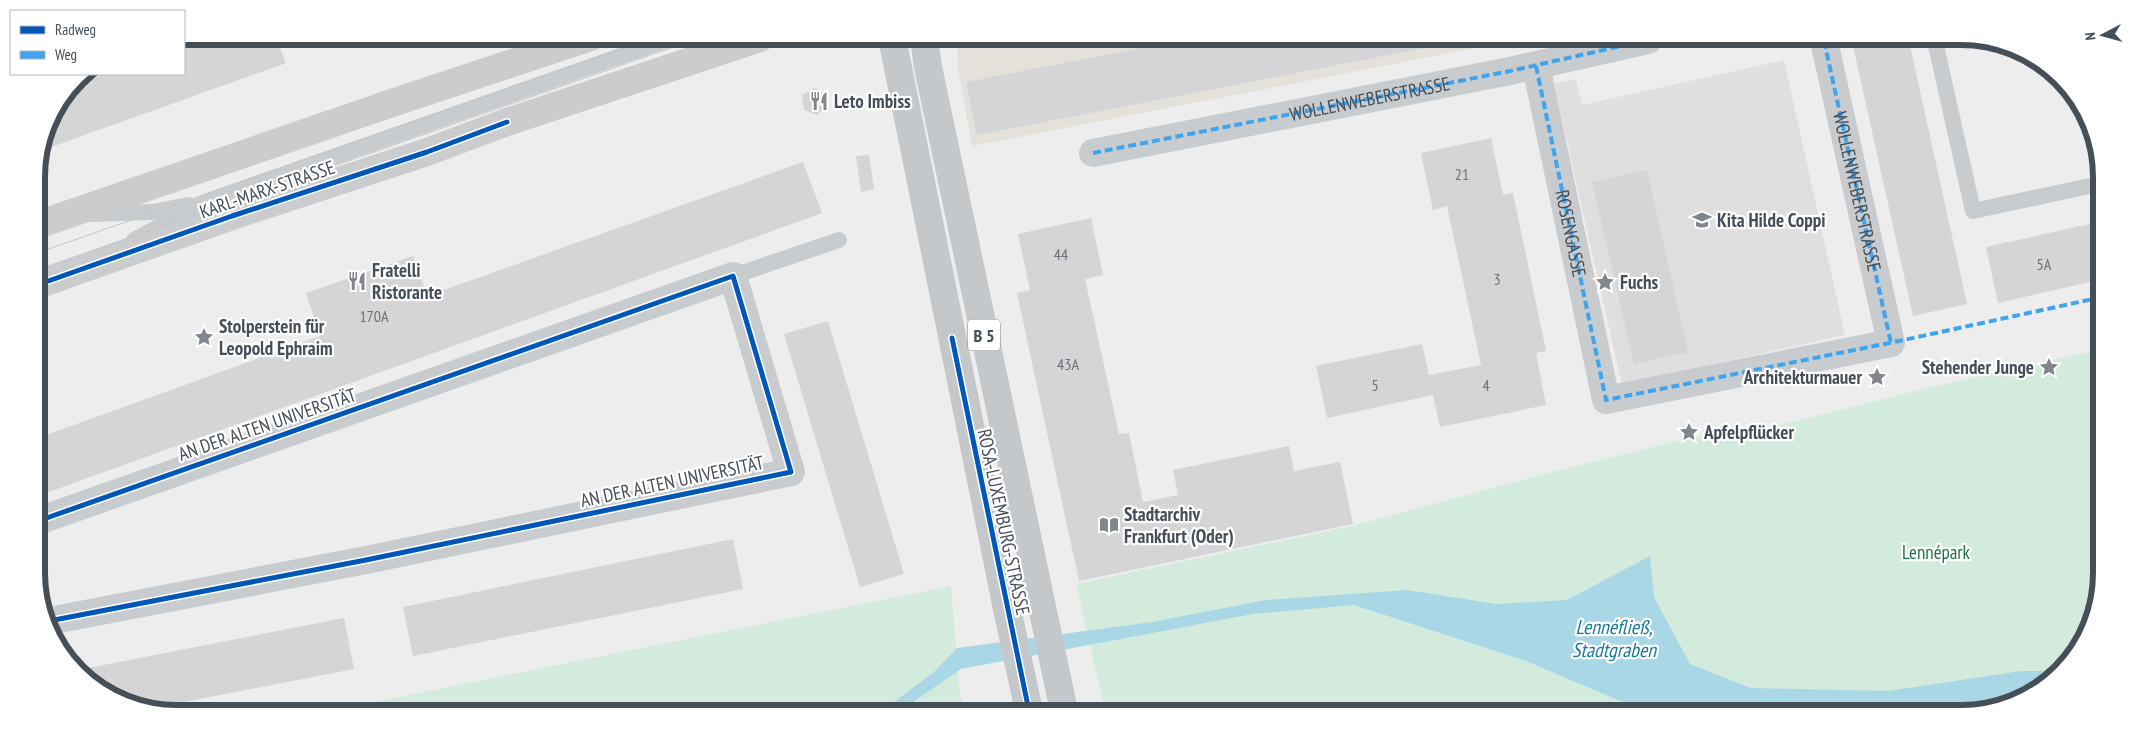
<svg xmlns="http://www.w3.org/2000/svg" width="2138" height="750" font-family="'PT Sans Narrow',sans-serif">
  <style>
    .commercial { fill: #e3e1da }
    .education { fill: #e0dede }
    .green { fill: #d3ebdd }
    .water { fill: #aad7e6 }
    .building { fill: #d5d5d7 }
    .lines { fill: none; stroke-linecap: round; stroke-linejoin: round }
    .lane { stroke: #c9ccce; stroke-width: 16 }
    .street { stroke: #c9ccce; stroke-width: 28 }
    .secondary { stroke: #caccce; stroke-width: 28 }
    .primary { stroke: #c5c8ca; stroke-width: 28 }
    .tram { stroke: #c4c5c7; stroke-width: 1 }
    .quiet { stroke: #3fa4ed; stroke-width: 4; stroke-dasharray: 8 4; stroke-linecap: butt }
    .cycleway-casing { stroke: #fff; stroke-width: 8 }
    .cycleway { stroke: #0057b8; stroke-width: 5 }
    .labels { text-anchor: middle; dominant-baseline: central; stroke-width: 4.5; stroke-linejoin: round; paint-order: stroke }
    .number-label { font-size: 16px; fill: #6b7179 }
    .shield { fill: #fff; stroke: #7e838a; stroke-width: 1 }
    .shield-label { font-size: 18px; font-weight: bold; fill: #464e58 }
    .street-label { font-size: 19px; fill: #464e58; stroke: #fff }
    .poi-label { font-size: 19px; font-weight: bold; fill: #464e58; stroke: #fff; text-anchor: start }
    .park-label { font-size: 19px; fill: #1e724b; stroke: #fff }
    .water-label { font-size: 20px; font-style: italic; fill: #177999; stroke: #fff }
    .rim { fill: none; stroke: #464e58; stroke-width: 6 }
  </style>
  <rect width="100%" height="100%" fill="#eeeded"/>
  <path class="commercial" d="M957 38 1517 40 972 146 958 69Z"/>
  <path class="education" d="M1784 60 1845 335 1622 385 1554 84 1576 79 1582 105Z"/>
  <g class="green">
    <path d="M2098 350 2097 610 2078 651 2047 684 1970 713 1105 711 1076 584 1352 526 1552 472 1694 437 1772 427 1927 388Z"/>
    <path d="M951 586 960 696 968 711 339 709Z"/>
  </g>
  <path class="water" d="M1650 556 1654 597 1690 664 1751 688 1888 691 2021 671H2059L2047 684 1970 713H1638L1632 706 1526 661 1354 605 1253 614 961 669 900 711H882L934 672 957 648 1152 622 1266 600 1407 590 1497 604 1567 600Z"/>
  <g class="building">
    <path d="M209 36 276 37 286 63 40 151 47 123 72 86 105 74H184V45Z"/>
    <path d="M379 37H398L381 43Z"/>
    <path d="M1189 39 1461 40V41L977 135 966 82Z"/>
    <path d="M1542 40H1561V41L1543 45Z"/>
    <path d="M1852 41H1909L1967 304 1913 316Z"/>
    <path d="M815 88 824 93 826 106 817 115 804 110 802 95Z"/>
    <path d="M1491 138 1503 195 1513 193 1546 351 1536 353 1546 405 1440 427 1433 395 1327 418 1316 366 1422 344 1429 375 1481 365 1447 206 1433 210 1421 153Z"/>
    <path d="M869 155 874 189 861 192 856 156Z"/>
    <path d="M803 162 822 213 38 496V438L320 336 306 293 413 256 427 296Z"/>
    <path d="M1647 170 1688 352 1634 364 1592 182Z"/>
    <path d="M1091 218 1103 275 1085 279 1119 434 1129 433 1143 502 1178 495 1173 470 1289 446 1294 471 1340 462 1353 524 1079 581 1017 293 1030 290 1018 234Z"/>
    <path d="M2099 222 2098 280 1998 303 1986 247Z"/>
    <path d="M828 321 904 574 860 587 784 334Z"/>
    <path d="M733 539 743 589 413 656 403 607Z"/>
    <path d="M344 618 354 669 148 709H140L78 670Z"/>
  </g>
  <g class="lines">
    <g class="lane">
      <path d="M1935 41 1973 211 2099 184"/>
      <path d="M91 214 153 212 188 205"/>
      <path d="M134 240 205 202 672 38"/>
      <path d="M733 276 839 240"/>
    </g>
    <g class="street">
      <path id="s1" d="M1536 66 1606 400 1891 343 1824 41"/>
      <path id="s2" d="M1093 153 1510 71 1648 40"/>
      <path d="M38 521 733 276 791 472 366 560 49 621"/>
    </g>
    <g class="secondary">
      <path d="M37 225 389 104 591 37"/>
      <path d="M37 285 232 216 427 152 507 122 760 38"/>
    </g>
    <g class="primary">
      <path d="M892 38 1007 609 1029 711"/>
      <path d="M924 38 928 67 1064 711"/>
    </g>
    <g class="tram">
      <path d="M37 253 653 38"/>
      <path d="M37 270 699 38"/>
    </g>
    <g class="quiet">
      <path id="s3" d="M1824 41 1891 343"/>
      <path d="M1536 66 1606 400 1899 341 2098 298"/>
      <path d="M1093 153 1510 71 1648 40"/>
    </g>
    <g class="cycleway-casing">
      <g id="cycleway">
        <path d="M37 285 232 216 427 152 507 122"/>
        <path d="M952 338 1029 711"/>
        <path d="M38 521 733 276 791 472 366 560 49 621"/>
      </g>
    </g>
    <use href="#cycleway" class="cycleway"/>
  </g>
  <defs>
    <g id="restaurant-bare" transform="scale(1.5)"><path d="M-5-6h1v4h1v-4h1v4h1v-4h1v5L-1.5 .5V6h-2V.5L-5-1ZM5-6V6H3V1.5H1.5Q1.5-4 5-6Z" fill="#81868c" stroke="#fff" stroke-width="2.5" paint-order="stroke"/></g>
    <g id="school-bare" transform="scale(1.5)"><path d="M0-5L7-2L0 1L-7-2ZM-4 1L0 2.5L4 1V4Q0 6-4 4Z" fill="#81868c" stroke="#fff" stroke-width="2.5" paint-order="stroke"/></g>
    <g id="sight-bare" transform="scale(1.5)"><path d="M0-6L1.8-2.2L6-1.7L2.9 1.2L3.7 5.4L0 3.3L-3.7 5.4L-2.9 1.2L-6-1.7L-1.8-2.2Z" fill="#81868c" stroke="#fff" stroke-width="2.5" paint-order="stroke"/></g>
    <g id="library-bare" transform="scale(1.5)"><path d="M-6-4Q-3-5.5-.7-3.5V5Q-3 3-6 4ZM6-4Q3-5.5 .7-3.5V5Q3 3 6 4Z" fill="#81868c" stroke="#fff" stroke-width="2.5" paint-order="stroke"/></g>
  </defs>
  <g fill-rule="evenodd">
    <use href="#restaurant-bare" x="819" y="101"/>
    <use href="#school-bare" x="1702" y="220"/>
    <use href="#restaurant-bare" x="357" y="281"/>
    <use href="#sight-bare" x="1605" y="282"/>
    <use href="#sight-bare" x="204" y="337"/>
    <use href="#sight-bare" x="2049" y="367"/>
    <use href="#sight-bare" x="1877" y="377"/>
    <use href="#sight-bare" x="1689" y="432"/>
    <use href="#library-bare" x="1109" y="525"/>
  </g>
  <g class="labels">
    <g class="number-label">
      <text x="1462" y="174">21</text>
      <text x="1061" y="254">44</text>
      <text x="2044" y="264">5A</text>
      <text x="1497" y="279">3</text>
      <text x="374" y="316">170A</text>
      <text x="1068" y="364">43A</text>
      <text x="1375" y="385">5</text>
      <text x="1486" y="385">4</text>
    </g>
    <rect class="shield" x="968" y="319.5" width="32" height="31" rx="4"/>
    <g class="shield-label">
      <text x="984" y="335">B 5</text>
    </g>
    <g class="street-label">
      <text stroke="none"><textPath href="#s2" startOffset="282">WOLLENWEBERSTRASSE</textPath></text>
      <text transform="translate(267 189) rotate(-19)">KARL-MARX-STRASSE</text>
      <text stroke="none"><textPath href="#s3" startOffset="154">WOLLENWEBERSTRASSE</textPath></text>
      <text stroke="none"><textPath href="#s1" startOffset="171">ROSENGASSE</textPath></text>
      <text transform="translate(267 424) rotate(-19)">AN DER ALTEN UNIVERSITÄT</text>
      <text transform="translate(672 481) rotate(-12)">AN DER ALTEN UNIVERSITÄT</text>
      <text transform="translate(1004 522) rotate(78)">ROSA-LUXEMBURG-STRASSE</text>
    </g>
    <g class="poi-label">
      <text x="834" y="101">Leto Imbiss</text>
      <text x="1717" y="220">Kita Hilde Coppi</text>
      <text x="372" y="270">Fratelli<tspan x="372" dy="22">Ristorante</tspan></text>
      <text x="1620" y="282">Fuchs</text>
      <text x="219" y="326">Stolperstein für<tspan x="219" dy="22">Leopold Ephraim</tspan></text>
      <text x="2034" y="367" text-anchor="end">Stehender Junge</text>
      <text x="1862" y="377" text-anchor="end">Architekturmauer</text>
      <text x="1704" y="432">Apfelpflücker</text>
      <text x="1124" y="514">Stadtarchiv<tspan x="1124" dy="22">Frankfurt (Oder)</tspan></text>
    </g>
    <g class="park-label">
      <text x="1936" y="552">Lennépark</text>
    </g>
    <g class="water-label">
      <text x="1614" y="627">Lennéfließ,<tspan x="1614" dy="23">Stadtgraben</tspan></text>
    </g>
  </g>
  <path d="M0 0H2138V750H0ZM177 45H1961A132 132 0 0 1 2093 177V573A132 132 0 0 1 1961 705H177A132 132 0 0 1 45 573V177A132 132 0 0 1 177 45Z" fill="#fff" fill-rule="evenodd"/>
  <path class="rim" d="M177 45H1961A132 132 0 0 1 2093 177V573A132 132 0 0 1 1961 705H177A132 132 0 0 1 45 573V177A132 132 0 0 1 177 45Z"/>
  <rect x="10" y="10" width="175" height="65" fill="#ffffff" stroke="#b5b8bc"/>
  <rect x="20" y="26" width="25" height="8" fill="#0057b8" stroke="#b5b8bc"/>
  <text x="55" y="35" font-size="15" fill="#464e58">Radweg</text>
  <rect x="20" y="51" width="25" height="8" fill="#3fa4ed" stroke="#b5b8bc"/>
  <text x="55" y="60" font-size="15" fill="#464e58">Weg</text>
  <g transform="translate(2103 35) rotate(264)" stroke="#ffffff" stroke-width="4" paint-order="stroke">
  <path d="M0-4L9 19L0 12L-9 19Z" fill="#464e58"/>
  <text y="-8" font-size="14" font-weight="bold" text-anchor="middle" fill="#464e58">N</text>
  </g>
</svg>
